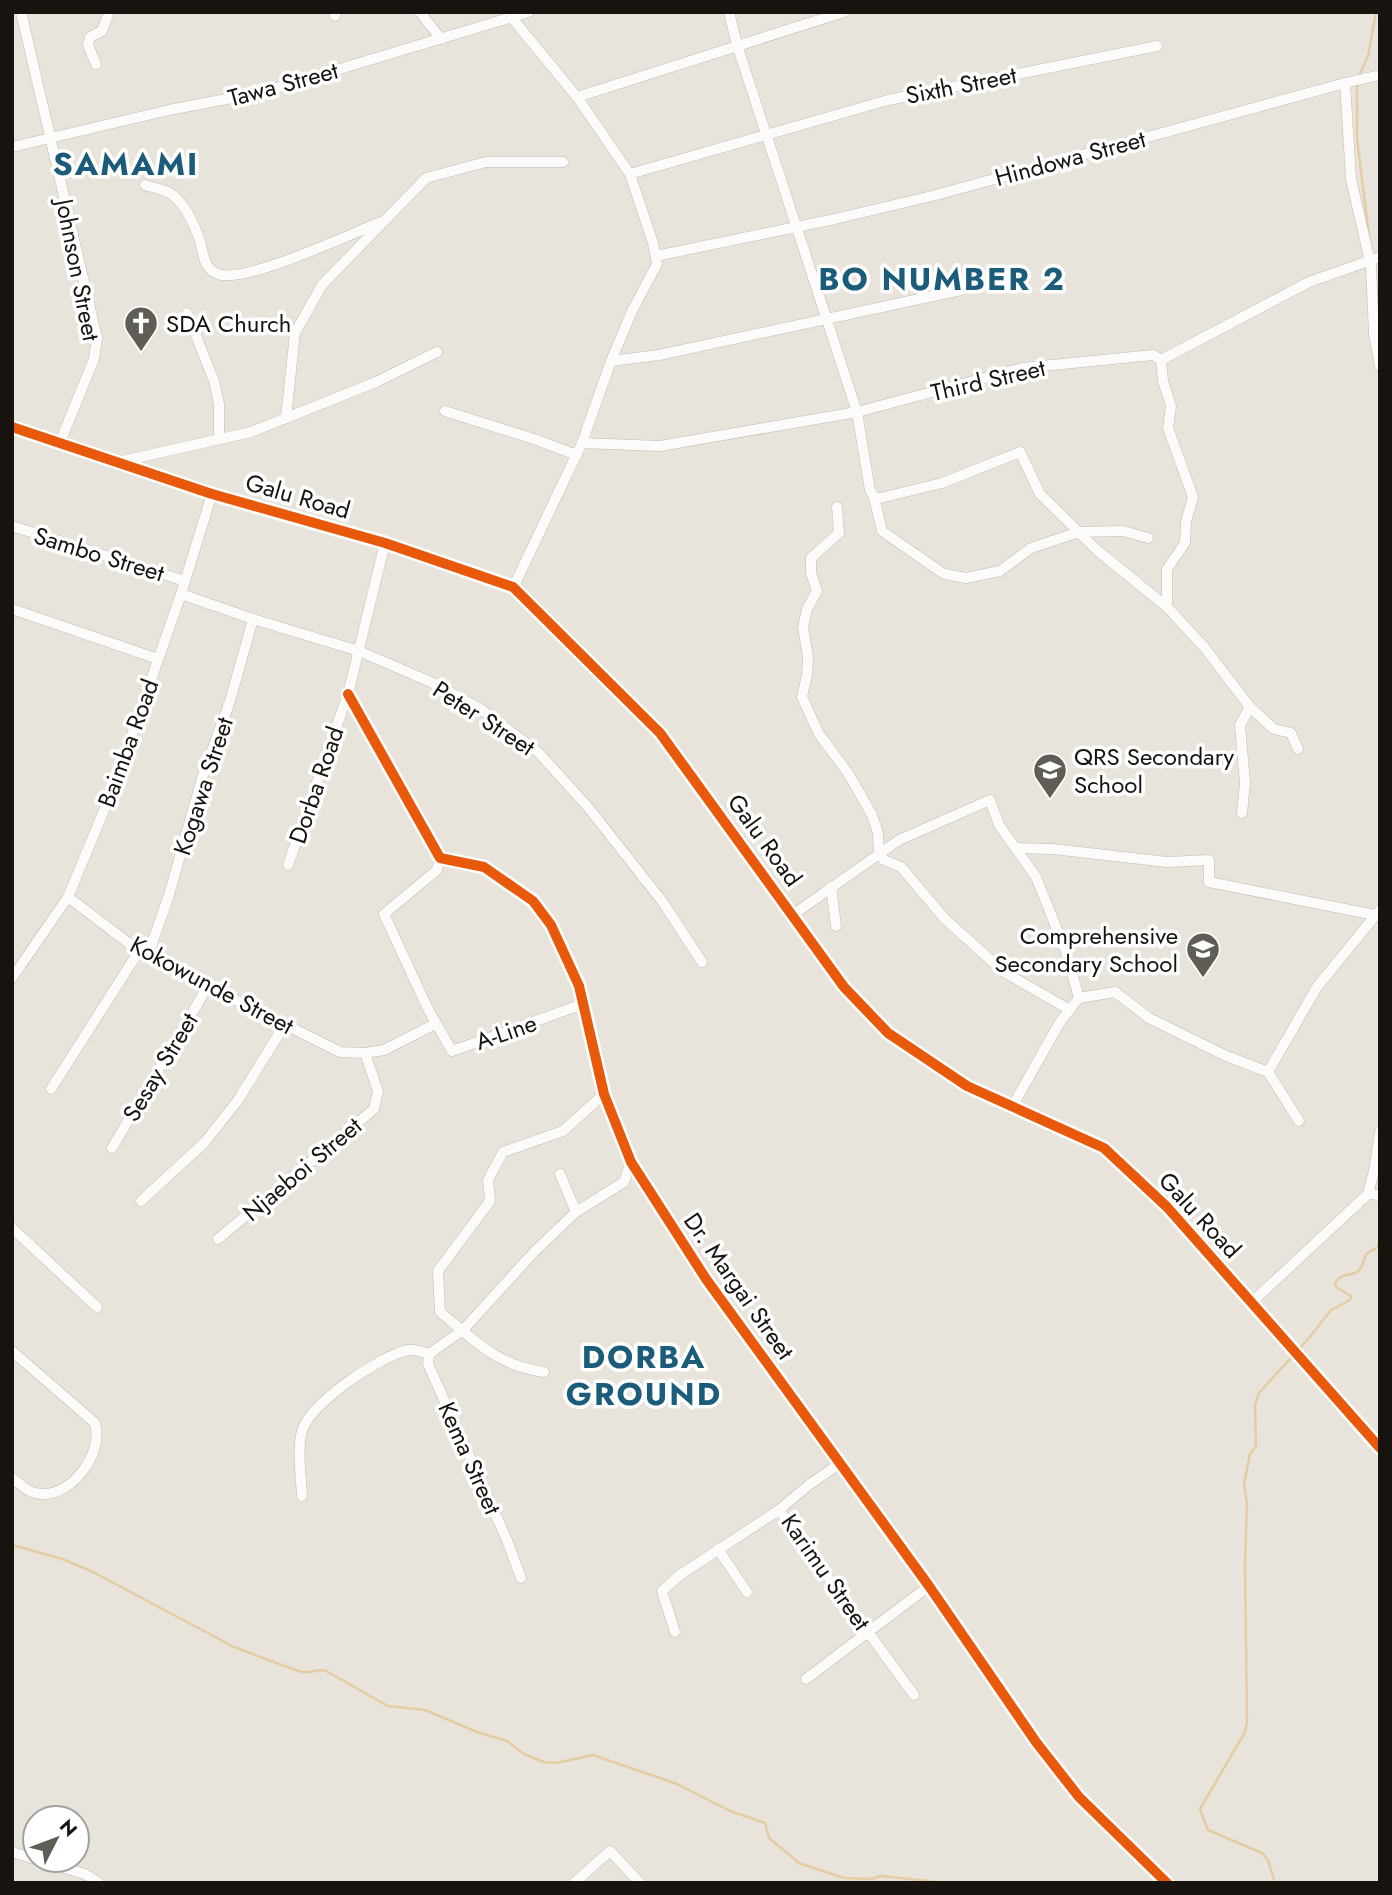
<svg xmlns="http://www.w3.org/2000/svg" width="1392" height="1895" font-family="Jost,sans-serif">
  <style>
    .lines { fill: none; stroke-linecap: round; stroke-linejoin: round }
    .stream { stroke: #e4cca3; stroke-width: 2.5 }
    .minor-casing { stroke: #c0bcb6; stroke-width: 11 }
    .minor { stroke: #fcfbfa; stroke-width: 10 }
    .cycleway-casing { stroke: #fff; stroke-width: 15 }
    .cycleway { stroke: #e8590c; stroke-width: 10 }
    .labels { text-anchor: middle; dominant-baseline: central; stroke-width: 7; stroke-linejoin: round; paint-order: stroke }
    .street-label { font-size: 24px; fill: #17140f; stroke: #fff }
    .poi-label { font-size: 24px; fill: #17140f; stroke: #fff; text-anchor: start }
    .district-label { font-size: 32px; font-weight: bold; letter-spacing: 2px; fill: #1a5c79; stroke: #fff }
  </style>
  <rect width="100%" height="100%" fill="#e8e4dc"/>
  <g class="lines">
    <g class="stream">
      <path d="M1359 76 1368 56 1376 12"/>
      <path d="M1357 83V138L1369 236"/>
      <path d="M1376 284 1380 305"/>
      <path d="M12 1545 62 1559 91 1571 234 1647 301 1672C310 1674 317 1668 326 1671L388 1706 425 1710 477 1732 507 1741 524 1754 544 1762 556 1763 593 1755 677 1784 730 1811 765 1823 769 1838 799 1863 844 1878 872 1879 881 1876 947 1883"/>
      <path d="M1275 1883 1268 1860 1262 1853 1208 1830 1200 1809 1245 1732 1247 1722 1245 1564 1247 1504 1244 1484 1250 1454 1256 1446 1255 1405 1259 1393 1309 1338 1331 1310 1350 1300 1351 1296 1336 1287 1335 1283C1349 1265 1358 1286 1366 1254L1378 1247 1380 1238"/>
    </g>
    <g class="minor-casing">
      <g id="minor">
        <path d="M21 12 97 338 94 359 60 442"/>
        <path d="M335 12V16"/>
        <path d="M420 12 441 39"/>
        <path d="M512 18 577 97 630 174 653 243 657 264 632 311 611 361 582 443 513 588"/>
        <path d="M96 64 88 45 90 37 102 31 109 12"/>
        <path d="M1345 83 1351 179 1371 266 1374 334 1380 366"/>
        <path d="M577 97 844 12"/>
        <path d="M12 147 169 110 263 92 529 12"/>
        <path d="M630 174 888 100 1157 46"/>
        <path d="M145 185C154 188 169 190 175 197 187 208 194 224 199 238 204 252 202 268 218 274 245 284 350 234 381 222"/>
        <path d="M656 256 835 219 936 195 1345 83 1380 75"/>
        <path d="M187 313 214 381 219 404V439"/>
        <path d="M1161 360 1153 355 1022 368 857 412 870 490 874 497 880 498 942 483 1020 452 1040 494 1098 551 1167 607 1204 647 1250 707 1240 725 1245 783 1242 813"/>
        <path d="M1161 360 1163 381 1171 406 1168 428 1193 497 1186 522 1185 543 1167 569V607"/>
        <path d="M1161 360 1309 282 1380 257"/>
        <path d="M611 361 659 355 961 290"/>
        <path d="M445 411 534 439 577 455"/>
        <path d="M286 418 295 333 322 285 426 178 486 162H563"/>
        <path d="M12 427 212 494 385 543 513 587 660 733 844 987 888 1033 967 1086 1104 1148 1167 1207 1380 1448"/>
        <path d="M582 443 660 446 857 412 737 45 729 12"/>
        <path d="M118 462 251 432 376 382 437 352"/>
        <path d="M874 497 882 531 944 574 966 578 1000 571 1031 548 1079 532 1123 531 1148 538"/>
        <path d="M837 507 839 533 811 558V573L817 591 807 609 803 627 808 657 807 675 802 697 819 734 848 773 872 815 878 833 879 853 884 860 901 867 945 919 1004 972 1070 1010"/>
        <path d="M12 526 185 581"/>
        <path d="M181 594 253 619 359 651 433 683 482 710 539 753 587 806 662 901 702 962"/>
        <path d="M12 609 158 659"/>
        <path d="M348 694 440 858 484 867 533 901 551 925 579 986 604 1094 631 1162 706 1279 929 1586 1036 1742 1079 1797 1167 1883"/>
        <path d="M1250 707 1274 729 1291 733 1298 749"/>
        <path d="M1016 848 1053 849 1167 862 1209 860V882L1375 915"/>
        <path d="M440 858 437 870 384 914 428 1009 452 1051 583 1004"/>
        <path d="M288 865 348 694 385 543"/>
        <path d="M831 887 836 926"/>
        <path d="M68 897 139 951 149 952 208 986 340 1052 365 1053 384 1050 435 1024"/>
        <path d="M794 914 899 840 990 800 999 825 1036 877 1066 952 1079 998"/>
        <path d="M149 952 169 895 202 778 230 701 253 619"/>
        <path d="M12 978 68 897 114 786 181 594 212 494"/>
        <path d="M1268 1072 1317 987 1380 910"/>
        <path d="M1268 1072 1299 1121"/>
        <path d="M51 1089 139 951"/>
        <path d="M1012 1107 1060 1022 1079 998 1115 992 1149 1018 1224 1055 1268 1072"/>
        <path d="M112 1148 208 986"/>
        <path d="M1368 1194 1380 1195"/>
        <path d="M141 1201 205 1142 238 1100 285 1024"/>
        <path d="M576 1212 624 1182 631 1162"/>
        <path d="M12 1228 97 1307"/>
        <path d="M218 1239 374 1109 378 1091 365 1053"/>
        <path d="M1251 1303 1368 1194 1374 1171 1380 1132"/>
        <path d="M12 1351 95 1423C104 1452 73 1496 41 1494 30 1494 21 1485 12 1478"/>
        <path d="M544 1372C498 1366 474 1340 440 1312L438 1271 490 1201 488 1180 503 1152 563 1131 604 1094"/>
        <path d="M839 1464 810 1484 779 1510 914 1695"/>
        <path d="M302 1496C301 1476 297 1450 302 1431 310 1403 380 1356 408 1350 414 1349 423 1352 429 1354"/>
        <path d="M718 1549 747 1592"/>
        <path d="M521 1578 507 1540 428 1364 429 1354 463 1330 535 1251 576 1212 560 1174"/>
        <path d="M675 1632 662 1591 680 1575 779 1510"/>
        <path d="M806 1679 929 1586"/>
        <path d="M12 1852 35 1859"/>
        <path d="M38 1860 85 1874 99 1883"/>
        <path d="M574 1883 610 1851 640 1883"/>
      </g>
    </g>
    <use href="#minor" class="minor"/>
    <g class="cycleway-casing">
      <g id="cycleway">
        <path d="M12 427 212 494 385 543 513 587 660 733 844 987 888 1033 967 1086 1104 1148 1167 1207 1380 1448"/>
        <path d="M348 694 440 858 484 867 533 901 551 925 579 986 604 1094 631 1162 706 1279 929 1586 1036 1742 1079 1797 1167 1883"/>
      </g>
    </g>
    <use href="#cycleway" class="cycleway"/>
  </g>
  <defs>
    <g id="church-pin" transform="scale(1.75)"><path d="M0 17L-7.5 6A9.5 9.5 0 1 1 7.5 6Z" fill="#605d57" stroke="#fff"/><path d="M-1.2-6h2.4v3.5h3.3v2.4h-3.3V6h-2.4V-.1h-3.3v-2.4h3.3Z" fill="#fff"/></g>
    <g id="school-pin" transform="scale(1.75)"><path d="M0 17L-7.5 6A9.5 9.5 0 1 1 7.5 6Z" fill="#605d57" stroke="#fff"/><path d="M0-5L7-2L0 1L-7-2ZM-4 1L0 2.5L4 1V4Q0 6-4 4Z" fill="#fff"/></g>
  </defs>
  <g fill-rule="evenodd">
    <use href="#church-pin" x="141" y="323"/>
    <use href="#school-pin" x="1050" y="770"/>
    <use href="#school-pin" x="1203" y="949"/>
  </g>
  <g class="labels">
    <g class="street-label">
      <text transform="translate(283 84) rotate(-15)">Tawa Street</text>
      <text transform="translate(961 85) rotate(-11)">Sixth Street</text>
      <text transform="translate(1070 158) rotate(-15)">Hindowa Street</text>
      <text transform="translate(78 270) rotate(79)">Johnson Street</text>
      <text transform="translate(988 380) rotate(-13)">Third Street</text>
      <text transform="translate(298 496) rotate(16)">Galu Road</text>
      <text transform="translate(99 554) rotate(17)">Sambo Street</text>
      <text transform="translate(484 718) rotate(33)">Peter Street</text>
      <text transform="translate(128 743) rotate(-70)">Baimba Road</text>
      <text transform="translate(316 785) rotate(-71)">Dorba Road</text>
      <text transform="translate(203 786) rotate(-72)">Kogawa Street</text>
      <text transform="translate(765 840) rotate(54)">Galu Road</text>
      <text transform="translate(212 985) rotate(28)">Kokowunde Street</text>
      <text transform="translate(506 1032) rotate(-19)">A-Line</text>
      <text transform="translate(160 1067) rotate(-59)">Sesay Street</text>
      <text transform="translate(302 1169) rotate(-40)">Njaeboi Street</text>
      <text transform="translate(1200 1215) rotate(47)">Galu Road</text>
      <text transform="translate(739 1286) rotate(55)">Dr. Margai Street</text>
      <text transform="translate(470 1458) rotate(66)">Kema Street</text>
      <text transform="translate(826 1572) rotate(55)">Karimu Street</text>
    </g>
    <g class="poi-label">
      <text x="166" y="323">SDA Church</text>
      <text x="1074" y="756">QRS Secondary<tspan x="1074" dy="28">School</tspan></text>
      <text x="1178" y="935" text-anchor="end">Comprehensive<tspan x="1178" dy="28">Secondary School</tspan></text>
    </g>
    <g class="district-label">
      <text x="126" y="164">SAMAMI</text>
      <text x="942" y="279">BO NUMBER 2</text>
      <text x="644" y="1357">DORBA<tspan x="644" dy="37">GROUND</tspan></text>
    </g>
  </g>
  <rect width="1392" height="1895" fill="none" stroke="#17140f" stroke-width="28"/>
  <g transform="translate(56 1839) rotate(48)"><circle r="33" fill="#ffffff" stroke="#a2a19f" stroke-width="2"/>
  <path d="M0-5L12 26L0 18L-12 26Z" fill="#605d57"/>
  <text y="-10" font-size="19" font-weight="bold" text-anchor="middle" fill="#17140f">N</text>
  </g>
</svg>
